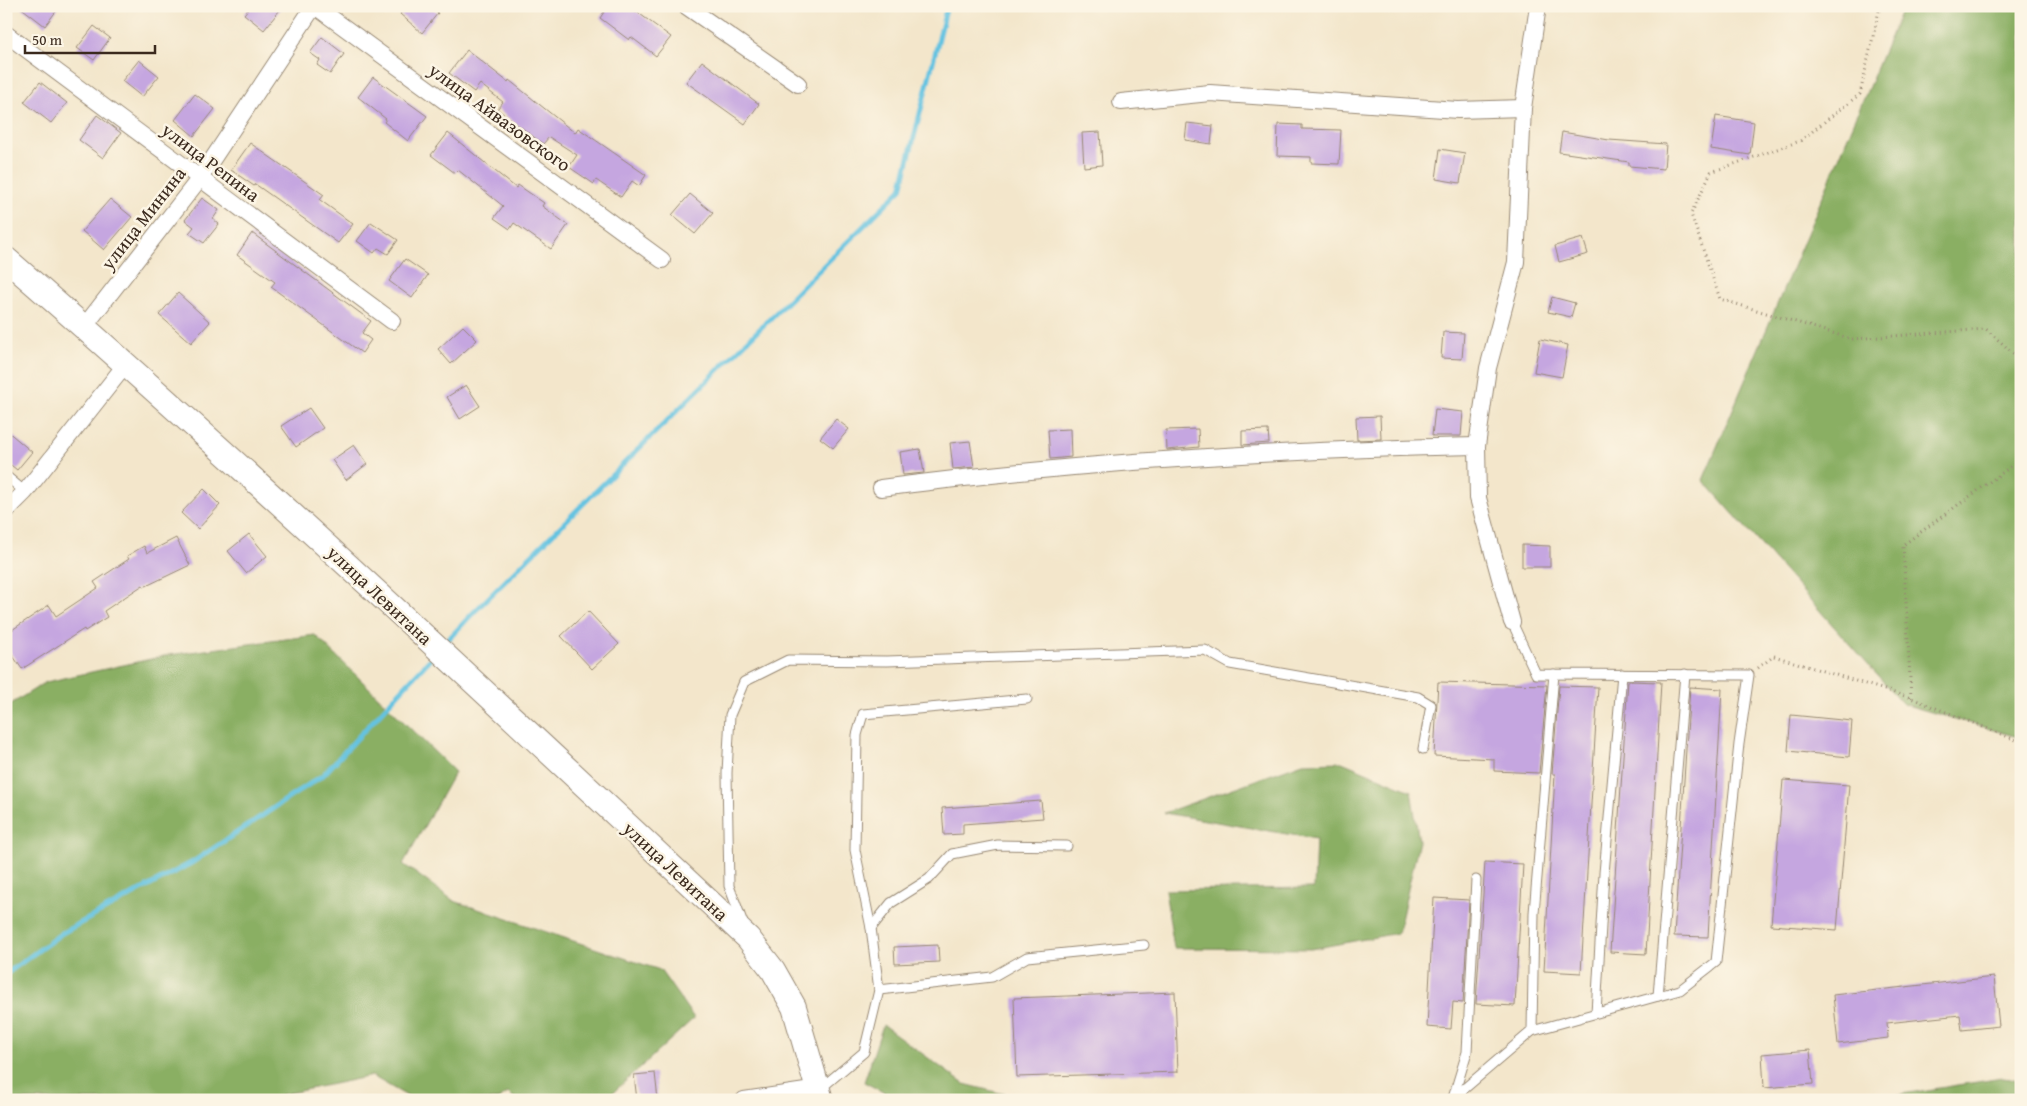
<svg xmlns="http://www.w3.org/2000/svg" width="2027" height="1106" font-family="'Gentium Book Plus',serif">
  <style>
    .forest { fill: #8aaf63; stroke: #626c40 }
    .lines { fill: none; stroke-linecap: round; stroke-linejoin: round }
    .stream { stroke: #63c3e1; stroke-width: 5 }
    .building { fill: #c5a6e0 }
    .service-casing { stroke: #978874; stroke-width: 11 }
    .minor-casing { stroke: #978874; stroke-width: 18 }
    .secondary-casing { stroke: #978874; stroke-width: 26 }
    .path { stroke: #978874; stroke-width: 3; stroke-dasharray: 1 4; stroke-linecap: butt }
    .service { stroke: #fff; stroke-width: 9 }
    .minor { stroke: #fff; stroke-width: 16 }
    .secondary { stroke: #fff; stroke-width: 24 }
    .labels { text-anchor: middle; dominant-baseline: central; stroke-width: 5; stroke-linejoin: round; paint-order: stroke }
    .street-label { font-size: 19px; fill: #3b2a1e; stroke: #fcf5e5 }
  </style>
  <rect width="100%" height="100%" fill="#fcf5e5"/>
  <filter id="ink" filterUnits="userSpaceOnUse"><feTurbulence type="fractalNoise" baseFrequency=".02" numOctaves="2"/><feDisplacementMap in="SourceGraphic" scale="10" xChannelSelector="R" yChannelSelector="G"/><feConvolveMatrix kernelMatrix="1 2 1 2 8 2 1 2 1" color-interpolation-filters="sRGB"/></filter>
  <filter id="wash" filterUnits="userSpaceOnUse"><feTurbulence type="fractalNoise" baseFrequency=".0096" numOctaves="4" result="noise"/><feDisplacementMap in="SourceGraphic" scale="20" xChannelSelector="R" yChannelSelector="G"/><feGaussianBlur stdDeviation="1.12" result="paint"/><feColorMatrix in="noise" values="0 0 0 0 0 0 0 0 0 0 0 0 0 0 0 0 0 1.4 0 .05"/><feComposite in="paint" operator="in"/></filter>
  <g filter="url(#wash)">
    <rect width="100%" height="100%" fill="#f3e6cb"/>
    <g class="forest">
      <path d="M1903 6H2021V738L1903 704 1703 480Z"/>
      <path d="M315 635 455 772 403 864 454 901 660 970 694 1018 605 1100H517L508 1093 497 1100H414L372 1076 280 1095 278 1100H6V707L46 682 169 655Z"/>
      <path d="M1342 762 1411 791 1419 841 1398 933 1311 949 1174 948 1165 890 1314 888 1316 839 1164 813 1303 763Z"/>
      <path d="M883 1025 964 1084 1020 1098 1130 1100H898L864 1082Z"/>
      <path d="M2002 1078 2021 1080V1100H1865Z"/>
    </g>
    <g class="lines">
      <g class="stream">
        <path d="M443 645 473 613 901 189 947 6"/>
        <path d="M6 974 62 933 193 862 323 775 434 655"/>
      </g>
    </g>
    <g id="blocks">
      <g class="building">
        <path d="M19 6H60L45 26Z"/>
        <path d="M251 6H283L264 30 244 14Z"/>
        <path d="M406 6H431L438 13 422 33 400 14Z"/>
        <path d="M608 6H629L671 37 656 56 631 37 629 40 600 18Z"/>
        <path d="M94 26 110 38 94 60 77 48Z"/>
        <path d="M322 37 344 54 330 74 317 65 320 60 310 53Z"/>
        <path d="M467 50 508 82 509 80 575 133 578 128 646 175 639 186 632 181 621 197 596 180 594 184 569 167 577 155 549 137 543 144 497 109 503 102 480 84 474 92 449 73Z"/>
        <path d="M139 60 159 76 142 97 122 81Z"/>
        <path d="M702 61 759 104 745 124 686 82Z"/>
        <path d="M373 77 427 116 408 141 384 122 386 119 358 97Z"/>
        <path d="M40 82 67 103 51 123 24 102Z"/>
        <path d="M195 94 215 109 194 136 175 120Z"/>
        <path d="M97 115 121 133 103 158 79 140Z"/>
        <path d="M1716 116 1754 122 1750 155 1711 149Z"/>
        <path d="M1187 123 1213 126 1211 144 1185 140Z"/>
        <path d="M1278 124 1302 125V129L1341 130 1339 164 1311 163V157L1277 156Z"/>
        <path d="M1100 132 1102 165 1084 167 1082 133Z"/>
        <path d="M1562 132 1609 140 1666 144 1664 169 1629 166V162L1559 152Z"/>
        <path d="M448 133 516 188 518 185 544 203 542 206 568 225 551 249 514 223 510 229 494 218 503 206 458 170 455 173 431 155Z"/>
        <path d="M250 143 324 195 320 200 353 224 338 243 255 184 254 186 231 170Z"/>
        <path d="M1440 149 1465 153 1460 183 1436 179Z"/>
        <path d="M690 194 713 213 695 234 672 215Z"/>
        <path d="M202 198 219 210 213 219 219 224 204 243 189 233 194 227 185 220Z"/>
        <path d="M110 199 132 217 104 250 82 231Z"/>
        <path d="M371 222 398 240 388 254 378 248 374 253 357 241Z"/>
        <path d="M252 233 371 321 362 333 371 340 362 353 271 287 275 282 237 255Z"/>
        <path d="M1583 238 1588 254 1559 262 1555 246Z"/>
        <path d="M405 259 428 275 412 298 389 281Z"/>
        <path d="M178 293 210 322 191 343 159 315Z"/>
        <path d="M1552 297 1575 303 1571 317 1548 312Z"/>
        <path d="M463 326 477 340 451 364 438 349Z"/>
        <path d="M1443 332 1464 333 1462 359 1441 358Z"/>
        <path d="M1540 339 1568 345 1562 377 1534 372Z"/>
        <path d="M466 385 480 406 460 419 447 397Z"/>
        <path d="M309 408 323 428 296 447 281 426Z"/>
        <path d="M1435 409 1463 412 1461 436H1432Z"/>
        <path d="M1380 416 1381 439 1357 440 1356 417Z"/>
        <path d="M836 419 849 429 833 448 820 438Z"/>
        <path d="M1070 429 1071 457 1050 459 1048 430Z"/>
        <path d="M1198 429 1199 447 1167 450 1166 430Z"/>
        <path d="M6 430 32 452 17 470 6 461Z"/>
        <path d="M1268 430 1269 443 1242 445V431Z"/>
        <path d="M970 441 974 467 953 469 950 443Z"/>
        <path d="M354 445 367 464 346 480 332 460Z"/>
        <path d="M920 449 924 473 903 475 900 452Z"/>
        <path d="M204 489 220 505 198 529 181 513Z"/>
        <path d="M249 534 267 556 246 573 228 551Z"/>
        <path d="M176 538 190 565 144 587 143 585 104 611 107 617 85 631 84 629 22 669 6 646V634L49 605 56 616 98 588 94 582 129 559 127 556 144 546 147 553Z"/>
        <path d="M1522 545 1550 546V567H1522Z"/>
        <path d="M588 611 619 644 592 669 561 636Z"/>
        <path d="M1628 681 1661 682 1646 954 1610 952Z"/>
        <path d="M1438 682 1547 685 1539 773 1494 771V759L1434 756Z"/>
        <path d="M1559 686 1598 687 1581 973 1544 971 1555 774H1552Z"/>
        <path d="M1690 687 1722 689 1708 937 1674 936Z"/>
        <path d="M1791 715 1852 721 1849 757 1788 751Z"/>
        <path d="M1783 780 1849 785 1837 930 1771 925Z"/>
        <path d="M1041 801 1043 818 963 824V834L944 835 942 808Z"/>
        <path d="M1485 862 1523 864 1515 1006 1476 1004Z"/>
        <path d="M1434 898 1469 900 1463 1003 1453 1002 1451 1029 1427 1027Z"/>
        <path d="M938 945 939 962 895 964 894 947Z"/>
        <path d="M1994 977 1999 1026 1962 1030 1960 1015 1887 1023 1888 1038 1838 1044 1833 995Z"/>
        <path d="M1175 992 1178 1072 1017 1077 1014 998Z"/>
        <path d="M1810 1050 1813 1084 1764 1088 1762 1054Z"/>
        <path d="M655 1073 658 1100H637L634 1075Z"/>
      </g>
    </g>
  </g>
  <g filter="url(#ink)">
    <use href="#blocks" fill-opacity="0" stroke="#978874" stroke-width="1"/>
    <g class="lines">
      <g class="service-casing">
        <g id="service">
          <path d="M6 476 25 492"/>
          <path d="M743 923 729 886 727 773 730 715 744 682 788 660 887 661 1205 650 1230 664 1418 697 1431 705 1423 749"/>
          <path d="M871 928 891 903 929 879 952 854 998 845 1067 846"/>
          <path d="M879 990 992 977 1027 957 1144 945"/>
          <path d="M1658 996 1685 674"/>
          <path d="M1596 1013 1604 873 1622 674"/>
          <path d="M1532 1031 1534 913 1554 674"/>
          <path d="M820 1089 864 1052 879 990 871 928 855 850 857 735 863 714 1027 699"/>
          <path d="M1453 1098 1467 1052 1476 880"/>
          <path d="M1451 1100 1532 1031 1680 990 1716 962 1739 744 1749 675 1536 674 1512 622"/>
        </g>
      </g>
      <g class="minor-casing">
        <g id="minor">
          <path d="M315 6 662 260"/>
          <path d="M686 6 798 84"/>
          <path d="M6 34 392 321"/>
          <path d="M1121 102 1210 93 1458 110 1523 108"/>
          <path d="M84 327 200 178 314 6"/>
          <path d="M881 488C1078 462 1278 450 1477 446"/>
          <path d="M6 511 25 492 126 364"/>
          <path d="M1512 622 1478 498 1477 446 1488 368 1516 262 1523 108 1538 6"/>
          <path d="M744 1100 819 1089"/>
        </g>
      </g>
      <g class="secondary-casing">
        <path id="secondary" d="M6 259C259 479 503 709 748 938L773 970 794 1007 821 1100"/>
      </g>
      <g class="path">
        <path d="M1880 6 1860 94 1800 141 1711 172 1691 214 1720 299 1852 339 1986 329 2021 360"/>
        <path d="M1758 668 1774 656 1911 698 2021 742"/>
        <path d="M1911 698 1903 545 2021 459"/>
      </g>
      <use href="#service" class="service"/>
      <use href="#minor" class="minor"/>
      <use href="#secondary" class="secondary"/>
    </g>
  </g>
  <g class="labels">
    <g class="street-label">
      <text transform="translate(500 117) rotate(36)">улица Айвазовского</text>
      <text transform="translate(211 162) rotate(37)">улица Репина</text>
      <text transform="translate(143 218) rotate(-52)">улица Минина</text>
      <text transform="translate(380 595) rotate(43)">улица Левитана</text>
      <text transform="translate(676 871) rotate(43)">улица Левитана</text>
    </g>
  </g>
  <rect width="2027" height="1106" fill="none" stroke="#fcf5e5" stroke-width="25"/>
  <path d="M25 45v8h130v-8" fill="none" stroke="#3b2a1e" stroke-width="2.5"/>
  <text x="32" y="45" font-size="15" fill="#3b2a1e" stroke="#fcf5e5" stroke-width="4" paint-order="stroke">50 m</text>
</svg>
